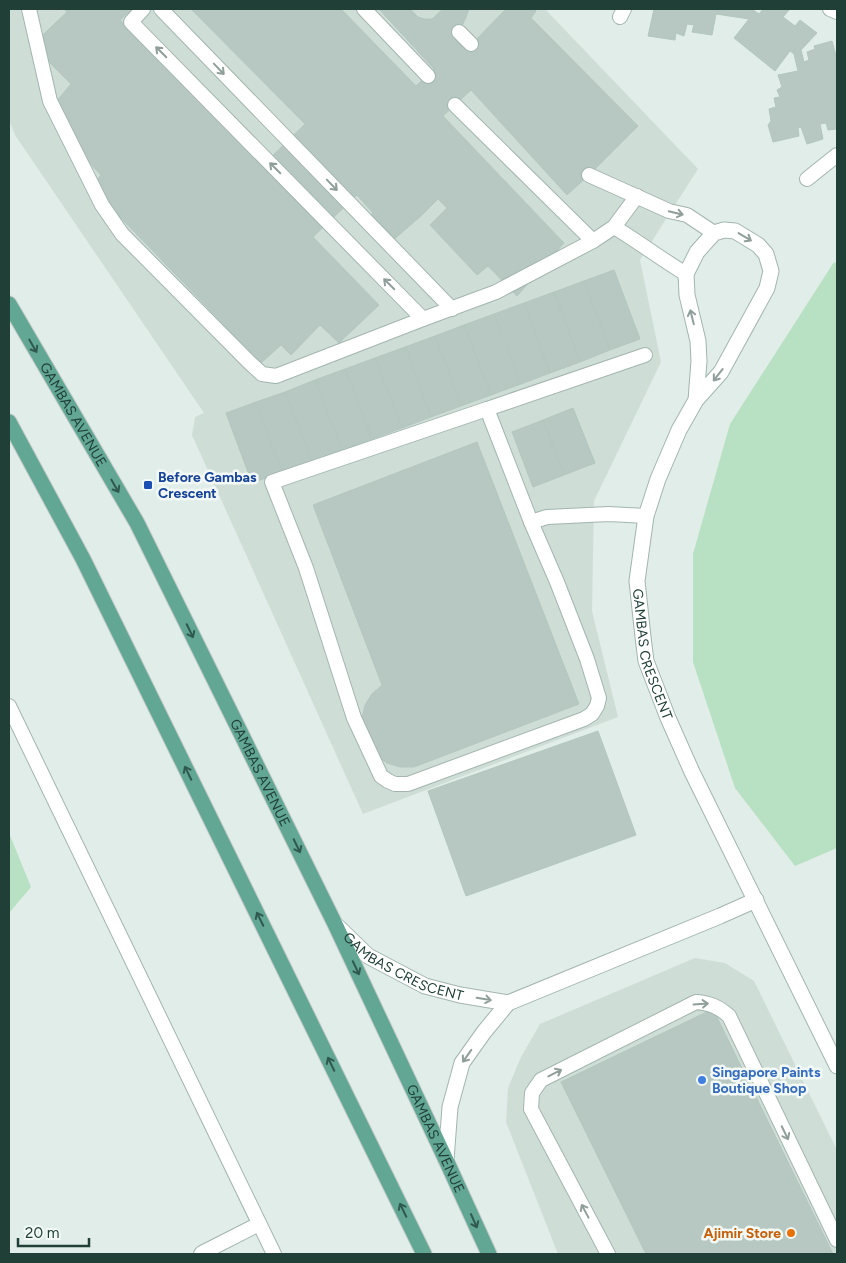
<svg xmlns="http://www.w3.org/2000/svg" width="846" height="1263" font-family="Figtree,sans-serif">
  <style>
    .built { fill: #cfddd7 }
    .green { fill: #b8e0c2 }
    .building { fill: #b6c8c1; stroke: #b3c7bf }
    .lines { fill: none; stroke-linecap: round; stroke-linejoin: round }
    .lane-casing { stroke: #a3b5af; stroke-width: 16 }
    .street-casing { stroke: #a3b5af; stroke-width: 17 }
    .primary-casing { stroke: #c1c9c7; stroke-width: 17 }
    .lane { stroke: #fff; stroke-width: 14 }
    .street { stroke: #fff; stroke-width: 15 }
    .primary { stroke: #62a694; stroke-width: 15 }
    .oneway { stroke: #909f9b }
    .oneway2 { stroke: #30594e }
    .transit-dot { fill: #1a4fb4; stroke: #f2f9f6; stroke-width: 2 }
    .shop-dot { fill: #3f7fe0; stroke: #f2f9f6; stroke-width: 2 }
    .food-dot { fill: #e8710a; stroke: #f2f9f6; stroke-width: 2 }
    .labels { text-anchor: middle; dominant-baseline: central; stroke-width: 5; stroke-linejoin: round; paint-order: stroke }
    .street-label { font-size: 14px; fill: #203f37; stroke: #f2f9f6 }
    .transit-label { font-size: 14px; font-weight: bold; fill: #164399; stroke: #f2f9f6; text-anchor: start }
    .shop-label { font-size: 14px; font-weight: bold; fill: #366cbe; stroke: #f2f9f6; text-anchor: start }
    .food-label { font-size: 14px; font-weight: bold; fill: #c56008; stroke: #f2f9f6; text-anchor: end }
  </style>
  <rect width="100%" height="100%" fill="#e1ede8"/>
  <g class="built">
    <path d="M9 9H545L698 169 640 260 661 362 594 501 592 611 618 717 363 814 192 435 195 417 204 413 15 135 9 120Z"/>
    <path d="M695 958 725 963 754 981 837 1150V1254H558L506 1122 508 1088 521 1057 540 1024Z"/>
  </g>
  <g class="green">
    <path d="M834 262 837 264V848L795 866 735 788 693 662V554L730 424Z"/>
    <path d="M9 833 31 887 9 913Z"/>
  </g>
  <g class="building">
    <path d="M64 9H132L120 20 263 165 305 124 191 9H341L416 86 434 69 379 9H410L418 17 425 19H432L443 9H469L466 17 459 32 468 48 506 9H533L536 11 531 18 638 126 589 175 567 195 471 90 443 116 564 243 517 296 488 266 477 275 430 225 447 208 438 199 421 216 392 241 368 217 373 213 357 195 313 237 379 305 339 343 320 325 291 355 281 345 261 363 91 187 101 175 69 141 58 122 66 113 55 103 71 84 32 45 67 12Z"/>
    <path d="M654 9H752L759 14 763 9H787L789 10 783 17 795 26 800 20 817 33 801 50 804 62 809 60 807 52 815 49 814 46 832 41 837 59V129L828 130 826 123 820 124 823 139 807 144 801 127 798 128 799 136 773 142 768 125 771 121 769 109 776 107 774 98 780 97 777 90 782 87 778 75 798 71 794 54 790 51 775 71 734 38 749 19 716 14 712 35 692 32 694 25 687 24 684 36 676 33 675 40 648 36Z"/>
    <path d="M614 270 640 339 610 350 584 281Z"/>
    <path d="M584 281 610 350 580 362 554 292Z"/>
    <path d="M554 292 580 362 550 373 524 303Z"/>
    <path d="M524 303 550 373 521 384 494 314Z"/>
    <path d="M494 314 521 384 491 395 464 325Z"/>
    <path d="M464 325 491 395 461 406 435 336Z"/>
    <path d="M435 336 461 406 431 417 405 347Z"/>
    <path d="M405 347 431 417 402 428 375 358Z"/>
    <path d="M375 358 402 428 372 439 345 369Z"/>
    <path d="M345 369 372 439 342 450 315 380Z"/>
    <path d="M315 380 342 450 312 461 285 392Z"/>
    <path d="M285 392 312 461 282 472 256 402Z"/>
    <path d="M256 402 282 472 252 483 226 413Z"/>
    <path d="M573 408 595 463 564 475 543 420Z"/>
    <path d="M543 420 564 475 533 487 512 432Z"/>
    <path d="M477 442 579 704 414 767H400L387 763 376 755 363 732 362 718 365 705 372 694 382 685 313 505Z"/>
    <path d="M598 731 636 835 466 896 428 791Z"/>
    <path d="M713 1009 833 1254H646L561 1082Z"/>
  </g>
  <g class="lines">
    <g class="lane-casing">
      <g id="lane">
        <path d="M29 9 50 101 102 205 122 234 250 363 262 374 276 376 423 319 496 292 593 241 614 227 637 196"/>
        <path d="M143 9 131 22 423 319"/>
        <path d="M161 9 452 309"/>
        <path d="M364 9 428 76"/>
        <path d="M830 9 837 12"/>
        <path d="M620 17 624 9"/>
        <path d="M459 32 471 44"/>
        <path d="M455 105 593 241"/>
        <path d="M589 175 669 211 687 215 714 233"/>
        <path d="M807 179 837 155"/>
        <path d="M614 227C639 242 661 259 686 274"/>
        <path d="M645 355 487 409 531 522 547 517 609 514 646 516"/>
        <path d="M487 409 272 482 306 568 354 718 381 776 388 781 395 784H408L584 719 592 714 597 706 599 698 587 659 557 582 531 522"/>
        <path d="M9 706 274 1254"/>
        <path d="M201 1254 202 1253 259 1224"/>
        <path d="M608 1254 531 1109 532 1093 541 1080 696 1002C710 1003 719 1007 729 1016L837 1240"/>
      </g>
    </g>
    <g class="street-casing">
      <g id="street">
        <path id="s1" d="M696 400 699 361 698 341 687 295 686 274 697 252 714 233 724 230 735 231 758 245 766 254 771 271 767 288 721 372 696 400 679 430 658 479 646 516 637 581 643 637 646 661 668 718 692 772 837 1066"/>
        <path id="s2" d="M336 925 368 956 425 986 460 995 508 1003"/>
        <path d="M446 1160 450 1107 462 1063 484 1032 508 1003 720 916 756 900"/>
      </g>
    </g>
    <g class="primary-casing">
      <g id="primary">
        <path id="s3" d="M9 304 137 523 335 924 446 1160 489 1254"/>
        <path d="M9 422 83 559 424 1254"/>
      </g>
    </g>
    <use href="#lane" class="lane"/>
    <use href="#street" class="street"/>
    <use href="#primary" class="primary"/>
  </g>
  <defs><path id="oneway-shaft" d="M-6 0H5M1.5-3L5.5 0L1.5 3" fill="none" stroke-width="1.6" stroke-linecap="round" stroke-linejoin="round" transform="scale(1.25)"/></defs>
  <g class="oneway">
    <use href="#oneway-shaft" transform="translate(161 52) rotate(-135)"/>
    <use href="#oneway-shaft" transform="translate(219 69) rotate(46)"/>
    <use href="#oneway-shaft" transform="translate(275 168) rotate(-135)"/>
    <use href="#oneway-shaft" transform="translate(332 185) rotate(46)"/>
    <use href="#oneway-shaft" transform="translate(676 213) rotate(14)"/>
    <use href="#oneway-shaft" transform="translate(745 237) rotate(31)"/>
    <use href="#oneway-shaft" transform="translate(389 284) rotate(-135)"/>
    <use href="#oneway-shaft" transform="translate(692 317) rotate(-104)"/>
    <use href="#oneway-shaft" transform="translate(718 375) rotate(128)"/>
    <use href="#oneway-shaft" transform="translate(484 999) rotate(10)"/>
    <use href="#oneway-shaft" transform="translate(701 1004) rotate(-4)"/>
    <use href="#oneway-shaft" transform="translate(467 1056) rotate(125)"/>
    <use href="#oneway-shaft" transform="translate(555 1073) rotate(-27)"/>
    <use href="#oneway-shaft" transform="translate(785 1133) rotate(64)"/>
    <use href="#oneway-shaft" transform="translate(585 1211) rotate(-118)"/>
  </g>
  <g class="oneway2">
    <use href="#oneway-shaft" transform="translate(33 346) rotate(60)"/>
    <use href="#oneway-shaft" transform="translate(115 486) rotate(60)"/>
    <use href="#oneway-shaft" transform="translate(190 631) rotate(64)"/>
    <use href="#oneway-shaft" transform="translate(188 773) rotate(-116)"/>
    <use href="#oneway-shaft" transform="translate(297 846) rotate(64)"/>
    <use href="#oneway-shaft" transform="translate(260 919) rotate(-116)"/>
    <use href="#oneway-shaft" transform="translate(356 968) rotate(65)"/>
    <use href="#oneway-shaft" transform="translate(331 1064) rotate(-116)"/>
    <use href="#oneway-shaft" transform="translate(403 1210) rotate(-116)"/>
    <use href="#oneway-shaft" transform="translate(474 1221) rotate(66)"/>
  </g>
  <rect class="transit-dot" x="143" y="480" width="10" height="10" rx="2.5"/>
  <circle class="shop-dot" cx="702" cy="1080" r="5"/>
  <circle class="food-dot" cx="791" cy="1233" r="5"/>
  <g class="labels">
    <g class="street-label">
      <text stroke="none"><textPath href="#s3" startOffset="128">GAMBAS AVENUE</textPath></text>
      <text stroke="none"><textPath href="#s1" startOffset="674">GAMBAS CRESCENT</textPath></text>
      <text stroke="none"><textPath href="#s3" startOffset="532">GAMBAS AVENUE</textPath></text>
      <text stroke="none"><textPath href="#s2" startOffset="81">GAMBAS CRESCENT</textPath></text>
      <text stroke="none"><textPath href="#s3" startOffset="938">GAMBAS AVENUE</textPath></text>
    </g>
    <g class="transit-label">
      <text x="158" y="477">Before Gambas<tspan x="158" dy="16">Crescent</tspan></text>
    </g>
    <g class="shop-label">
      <text x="712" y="1072">Singapore Paints<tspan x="712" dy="16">Boutique Shop</tspan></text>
    </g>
    <g class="food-label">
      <text x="781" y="1233">Ajimir Store</text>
    </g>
  </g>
  <rect width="846" height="1263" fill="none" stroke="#203f37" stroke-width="20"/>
  <path d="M18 1238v8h71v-8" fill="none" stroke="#203f37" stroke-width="2.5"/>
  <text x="25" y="1238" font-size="15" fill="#203f37" stroke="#f2f9f6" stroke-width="4" paint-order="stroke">20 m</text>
</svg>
